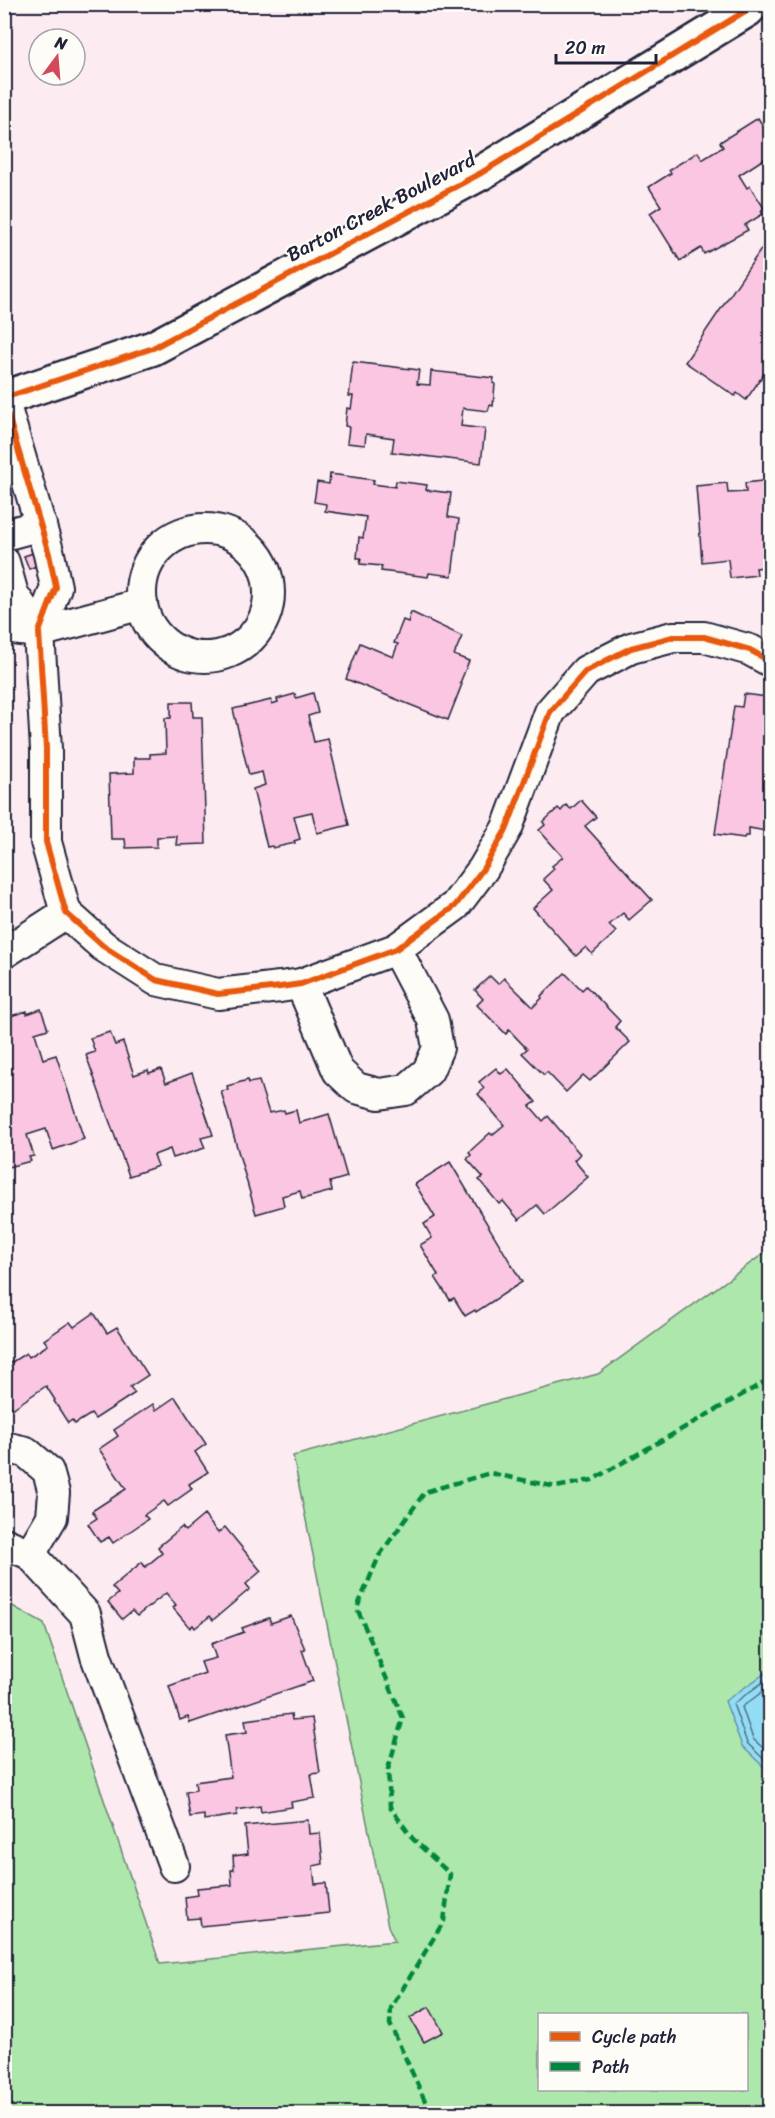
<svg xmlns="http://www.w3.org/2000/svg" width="775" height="2118" font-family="Sriracha,sans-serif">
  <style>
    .green { fill: #aee7ab; stroke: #688473; stroke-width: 1.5; fill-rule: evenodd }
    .water { fill: #93ddf4; stroke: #6692aa; stroke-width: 1.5 }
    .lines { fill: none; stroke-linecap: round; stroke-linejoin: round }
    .shore { stroke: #4f6d85; stroke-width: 1.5 }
    .building { fill: #fac6e2; stroke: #22223b; stroke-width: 1.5 }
    .street-casing { stroke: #22223b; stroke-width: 34 }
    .secondary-casing { stroke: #22223b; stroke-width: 38 }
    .street { stroke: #fdfcf7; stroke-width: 30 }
    .secondary { stroke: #fdfcf7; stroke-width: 33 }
    .quiet { stroke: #00873e; stroke-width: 4.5; stroke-dasharray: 9 4.5; stroke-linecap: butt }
    .cycleway-casing { stroke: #fdfcf7; stroke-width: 10 }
    .cycleway { stroke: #e8590c; stroke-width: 6 }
    .labels { text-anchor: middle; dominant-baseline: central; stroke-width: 4.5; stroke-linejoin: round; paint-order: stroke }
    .street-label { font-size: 20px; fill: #22223b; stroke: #fdfcf7 }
  </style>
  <rect width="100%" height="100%" fill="#fcecf1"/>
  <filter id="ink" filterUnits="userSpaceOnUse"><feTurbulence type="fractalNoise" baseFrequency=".0167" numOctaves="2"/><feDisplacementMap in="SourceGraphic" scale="12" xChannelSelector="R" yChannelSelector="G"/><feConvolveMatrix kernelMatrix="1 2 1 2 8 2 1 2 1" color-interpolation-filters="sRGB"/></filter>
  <g filter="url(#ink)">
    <path class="green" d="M770 1249V2113H5L4 1601 44 1624 160 1964 395 1941 388 1926 293 1456 598 1374ZM540 2014H746V2090H540Z"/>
    <path class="water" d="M770 1670V1773L742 1746 725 1701Z"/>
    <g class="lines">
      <g class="shore">
        <path d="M770 1677 733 1704 747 1743 770 1765"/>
        <path d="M770 1686 742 1707 753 1739 770 1754"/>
      </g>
    </g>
    <g class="building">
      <path d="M758 118 763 126 770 121V155L739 175 747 188 750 186 764 208 761 211 763 214 745 225 748 230 704 254 701 248 680 261 650 213 661 206 649 187 671 173 669 170 698 152 702 160 723 147 720 142Z"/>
      <path d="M766 242 770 245V365L746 400 737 393 735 396 685 362Z"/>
      <path d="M353 362 419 370 417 384 430 385 431 371 494 378 493 383 495 384 493 406 490 405 488 411 463 408 461 426 485 429 481 463 392 452 394 438 366 434 365 445 347 443 349 427 345 426 347 408 351 409 353 396H349Z"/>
      <path d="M330 474 374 480 373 484 395 487 396 481 427 485 426 490 451 493 448 517 459 519 452 576 429 573 428 577 381 571 382 566 360 564 361 558H357L359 537 363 538 366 517 325 511 326 504 314 502 317 482 329 484Z"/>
      <path d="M770 480V608H769L767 574H764V567L756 568 757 575 730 578 728 559 702 562 696 486 727 483 728 493 746 492 745 483Z"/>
      <path d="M36 552 41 564 29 569 24 556Z"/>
      <path d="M411 612 462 636 454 655 469 661 460 683 462 684 448 720 346 679 360 643 393 657 398 644 394 643 403 620 408 622Z"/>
      <path d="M313 693 318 713 308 716 314 742 328 739 349 825 317 833 312 812 294 816 300 839 294 841 295 843 273 848 272 846 267 847 253 789 265 785 262 772 249 775 233 709 271 700 272 704 278 702 277 699 295 694 296 698Z"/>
      <path d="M744 694 767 697 766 711H770L767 747 770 748V842L764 841 766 831 749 828V836H745L744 838 715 834 734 706 742 707Z"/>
      <path d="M171 702H192L193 717H202L206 844 176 845 177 836 157 837V847L126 848 125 839H111L109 774 134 773V758H150V754L166 753 165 718H171Z"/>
      <path d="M581 800 596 817 585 826 652 900 629 920 623 913 609 925 616 932 592 954 586 947 576 956 533 908 553 890 543 879 554 869 552 866 563 857 539 830 545 825 543 822 558 808 561 811 566 805 571 809Z"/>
      <path d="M565 973 582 990 586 986 620 1021 615 1027 630 1042 590 1081 583 1075 566 1092 547 1072 544 1075 522 1053 527 1049 509 1030 506 1034 477 1005 483 999 475 990 490 976 498 984 504 978 533 1007 542 998 541 996Z"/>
      <path d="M41 1009 48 1029 35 1033 43 1059 56 1055 84 1139 53 1150 46 1129 27 1135 34 1156 29 1157 31 1161 4 1168V1018L27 1011V1014Z"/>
      <path d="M110 1032 115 1045 123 1042 134 1075 148 1070 149 1073 161 1069 166 1083 192 1073 213 1135 201 1138 205 1148 173 1158 170 1149 154 1155 158 1166 129 1176 86 1055 95 1052 90 1038Z"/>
      <path d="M496 1068 501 1074 508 1069 536 1102 530 1106 543 1121 548 1116 580 1154 574 1160 588 1177 545 1214 537 1205 519 1220 503 1201 499 1204 479 1180 483 1177 467 1159 471 1155 469 1152 490 1133 492 1135 504 1125 478 1094 484 1089 479 1082Z"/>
      <path d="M248 1080 249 1083 259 1081 269 1113 284 1110 285 1113 296 1110 299 1123 329 1114 347 1177 330 1182 332 1191 302 1199 300 1191 282 1196 284 1206 256 1214 221 1091 228 1090 227 1086Z"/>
      <path d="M450 1162 522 1282 476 1312 475 1310 465 1316 454 1298 450 1300 435 1277 438 1275 420 1245 432 1238 424 1224 435 1217 415 1184Z"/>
      <path d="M94 1313 107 1333 117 1327 148 1375 130 1387 135 1393 95 1419 91 1414 75 1424 72 1420 68 1423 54 1401 55 1400 46 1386 12 1409 9 1403 4 1405V1367L26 1353 29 1357 48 1345 44 1340 70 1322 74 1327Z"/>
      <path d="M175 1397 206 1444 195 1452 208 1472 189 1484 192 1489 168 1506 164 1501 144 1515 148 1519 113 1543 109 1537 100 1542 88 1524 97 1518 92 1511 126 1489 99 1449 118 1436 114 1430 153 1404 156 1410Z"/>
      <path d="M204 1515 218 1533 225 1527 261 1571 246 1584 250 1589 213 1620 210 1616 195 1628 193 1625 190 1628 173 1608 176 1605 166 1593 137 1616 132 1611 122 1619 108 1602 118 1594 112 1587 142 1562 145 1567 162 1553 158 1547 182 1527 185 1531Z"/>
      <path d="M291 1616 305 1649 302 1650 313 1681 190 1723 188 1717 180 1720 169 1686 205 1673 201 1662 216 1658 211 1644 244 1632 242 1628 269 1618 271 1623Z"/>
      <path d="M291 1714 292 1720 312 1718 320 1773 311 1774 315 1798 291 1802 292 1807 261 1812 260 1806 237 1810V1815L204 1820V1815L190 1817 186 1792 196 1790 195 1782 231 1777 225 1735 247 1732 245 1720Z"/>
      <path d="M308 1820 309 1834 320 1833 323 1864 313 1866 315 1884 326 1883 329 1913 201 1926 200 1918 187 1919 185 1897 198 1895 197 1888 232 1885 231 1870H234L233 1856 248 1854 245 1826Z"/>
      <path d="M429 2007 443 2032 424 2042 410 2018Z"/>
    </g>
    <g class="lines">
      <g class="street-casing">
        <g id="street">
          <path d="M4 402 49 554 56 587 39 632 46 749V842L66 913 103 946 156 980 218 994 280 987 301 984 396 949 455 906 483 869 507 828 550 712 586 671 631 648 673 637H704L750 650 770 661"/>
          <circle cx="205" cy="593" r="64"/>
          <path d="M4 535 41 525"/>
          <path d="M4 562 13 594 39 632"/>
          <path d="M4 628 39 632 142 604"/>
          <path d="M4 953 66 913"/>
          <path d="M301 984 338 1071 356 1088 379 1094 406 1090 428 1071 438 1048 433 1020 396 949"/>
          <path d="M4 1447 26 1452 48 1471 54 1493 52 1517 30 1554"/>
          <path d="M4 1543 30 1554 85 1614 96 1656 174 1866"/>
        </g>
      </g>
      <g class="secondary-casing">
        <path id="secondary" d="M4 398 153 348 481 173 747 10 753 4"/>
      </g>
      <use href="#street" class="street"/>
      <use href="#secondary" class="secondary"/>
      <g class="quiet">
        <path d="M431 2114 390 2024 391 2008 444 1921 450 1874 413 1839 390 1807 388 1769 403 1718 357 1608 379 1556 425 1492 490 1473 556 1487 592 1480 770 1379"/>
        <path d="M479 2114 490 2109 503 2114"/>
      </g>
      <g class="cycleway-casing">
        <g id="cycleway">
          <path d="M4 398 153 348 481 173 747 10 753 4"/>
          <path d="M4 402 49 554 56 587 39 632 46 749V842L66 913 103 946 156 980 218 994 280 987 301 984 396 949 455 906 483 869 507 828 550 712 586 671 631 648 673 637H704L750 650 770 661"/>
        </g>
      </g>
      <use href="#cycleway" class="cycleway"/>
    </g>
  </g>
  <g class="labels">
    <g class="street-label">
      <text transform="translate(381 207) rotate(-28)">Barton Creek Boulevard</text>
    </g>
  </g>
  <rect width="775" height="2118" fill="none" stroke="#fdfcf7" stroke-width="24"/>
  <rect x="12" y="12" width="751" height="2094" fill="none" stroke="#22223b" stroke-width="2" filter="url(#ink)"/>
  <rect x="538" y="2013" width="210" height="78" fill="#fdfcf7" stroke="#a5a5ac" stroke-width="1.5"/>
  <rect x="550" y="2032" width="30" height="9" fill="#e8590c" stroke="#a5a5ac" stroke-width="1.5"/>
  <text x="592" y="2043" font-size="18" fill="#22223b">Cycle path</text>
  <rect x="550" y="2062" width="30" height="9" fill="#00873e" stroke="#a5a5ac" stroke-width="1.5"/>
  <text x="592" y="2073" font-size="18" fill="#22223b">Path</text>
  <g transform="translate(57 57) rotate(16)"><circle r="28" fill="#fdfcf7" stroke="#a5a5ac" stroke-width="1.5"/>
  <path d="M0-4.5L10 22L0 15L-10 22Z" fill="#d1495b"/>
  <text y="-9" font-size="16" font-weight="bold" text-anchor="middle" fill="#22223b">N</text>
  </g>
  <path d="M556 54v9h100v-9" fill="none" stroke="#22223b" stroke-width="3"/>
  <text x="565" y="54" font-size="18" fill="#22223b" stroke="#fdfcf7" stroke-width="4.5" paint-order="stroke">20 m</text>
</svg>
